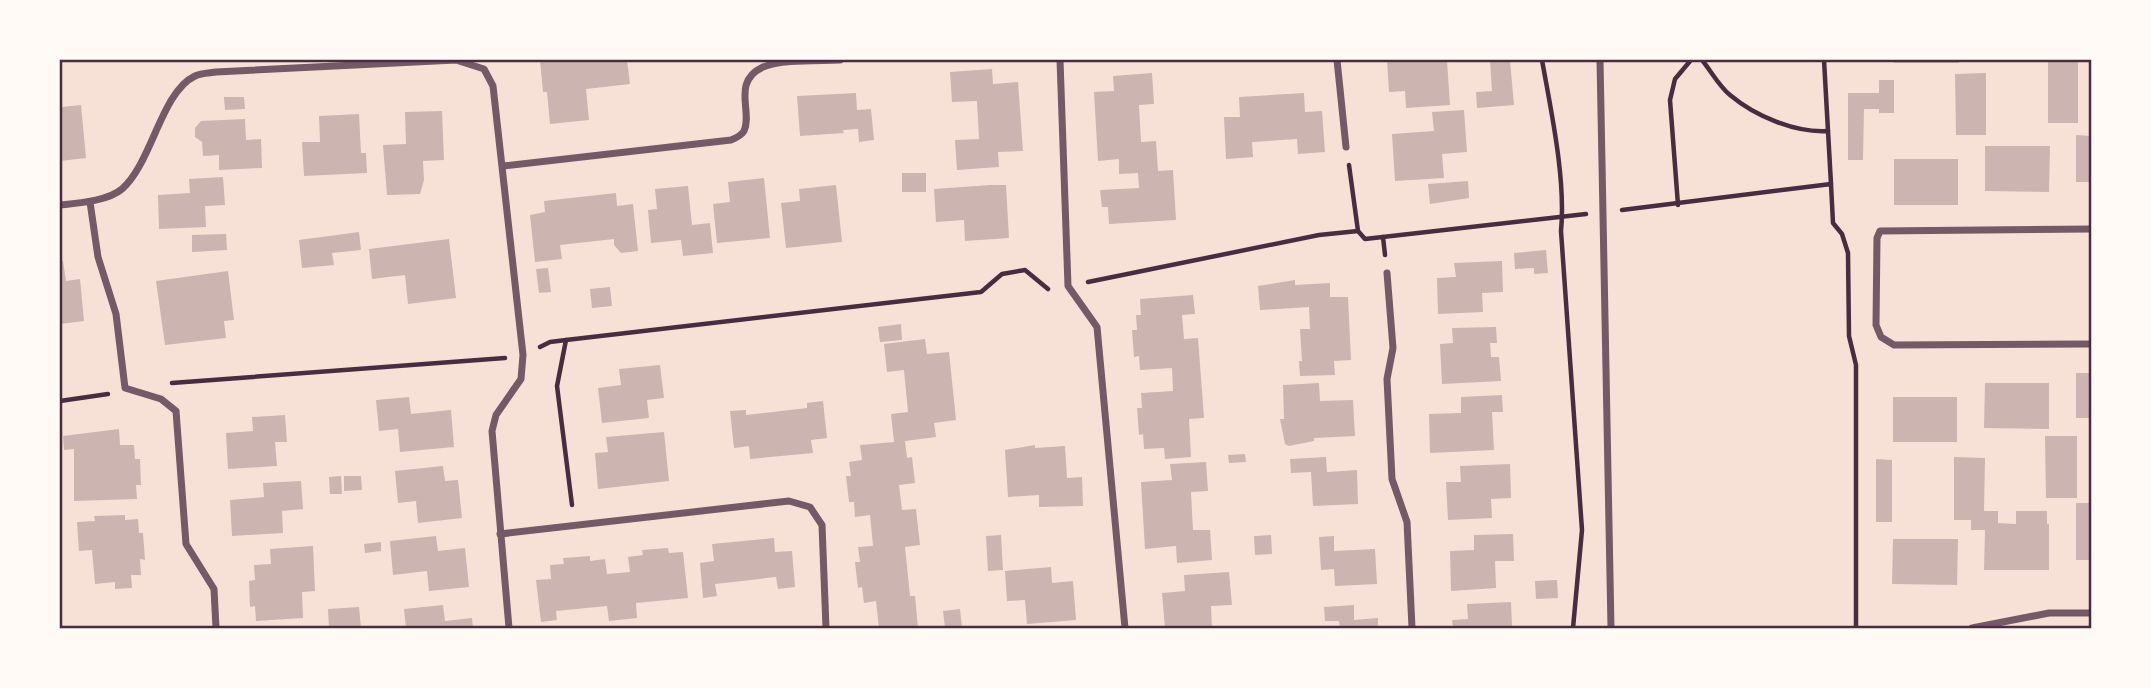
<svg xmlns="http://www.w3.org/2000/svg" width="2151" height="688" font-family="'PT Sans',sans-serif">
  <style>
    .building { fill: #ccb4b1 }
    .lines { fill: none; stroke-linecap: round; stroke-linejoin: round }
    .path { stroke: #4a2c40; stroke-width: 4.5 }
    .minor { stroke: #755966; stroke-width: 7 }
    .neatline { fill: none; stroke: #4a2c40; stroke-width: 2.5 }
  </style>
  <rect width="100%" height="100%" fill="#f7e1d7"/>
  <g class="building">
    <path d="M540 60H627L630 84 586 89 589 120 550 124 547 92H543Z"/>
    <path d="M1387 60H1447L1450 105 1406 108 1405 91 1389 92Z"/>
    <path d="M1490 60H1510L1514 105 1477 108 1476 92 1492 91Z"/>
    <rect x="1893" y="60" width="66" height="3"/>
    <path d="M2078 61V123H2048V62Z"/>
    <path d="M992 69 993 84 1018 82 1023 151 998 152 999 167 957 170 955 140 979 139 977 101 952 102 950 72Z"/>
    <path d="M1152 73 1154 104 1139 105 1141 142 1156 141 1158 171 1173 170 1176 220 1109 224 1108 207H1102L1100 190 1139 188 1138 173 1119 174V159L1098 161 1094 92 1114 91 1113 76Z"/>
    <path d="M1986 73V135H1956L1955 74Z"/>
    <path d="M1879 80H1894V113H1879V109H1864L1863 160H1848V93H1879Z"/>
    <path d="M856 93 857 110 871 109 874 140 859 142 858 129 843 130 844 133 800 136 797 96Z"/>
    <path d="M1304 93 1305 112 1322 111 1325 152 1298 154 1297 139 1252 142 1253 157 1226 159 1224 117H1240L1239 97Z"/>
    <path d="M224 97H244L245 109 225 110Z"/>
    <path d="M60 101H61L62 107 81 105 86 158 60 161Z"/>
    <path d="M1464 110 1467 152 1442 154 1444 178 1395 181 1392 134 1434 131 1432 112Z"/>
    <path d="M442 111 444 160 423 161 424 180 420 194 387 195 383 145 406 144 405 112Z"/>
    <path d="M359 114 361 153H366L367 173 304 176 302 142H320L319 116Z"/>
    <path d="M245 119 246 140 261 139 262 168 219 170V155L203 156 202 142 195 137V128L201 121Z"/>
    <path d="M2076 135 2092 136V182H2076Z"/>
    <path d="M1985 146H2050L2049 192 1985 191Z"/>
    <rect x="1894" y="159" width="64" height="46"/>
    <rect x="902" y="173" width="24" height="19"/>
    <path d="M223 177 225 205 205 206 206 227 159 229 158 195 190 193 189 179Z"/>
    <path d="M764 178 770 238 717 243 713 204 730 202 728 182Z"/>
    <path d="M1468 181 1469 198 1430 204 1428 184Z"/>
    <path d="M836 185 842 242 786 248 781 203 800 201 799 189Z"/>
    <path d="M991 185H1006L1009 238 965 241 964 220 936 222 934 189Z"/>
    <path d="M688 186 692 225 710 223 713 253 683 256 681 240 651 243 648 210 657 209 655 189Z"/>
    <path d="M616 193 617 206 633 204 638 251 621 253 614 245V239L560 245 562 259 535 262 530 215 545 212 544 201Z"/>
    <path d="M359 232 361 250 332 253 334 265 302 268 299 240Z"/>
    <path d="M226 234 227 250 192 252V235Z"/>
    <path d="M449 239 456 298 408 304 405 275 372 279 369 249Z"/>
    <path d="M1546 250 1548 273 1534 274V268L1515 269 1514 253Z"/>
    <path d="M60 261H63L66 281 80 279 84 321 60 324Z"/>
    <path d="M1502 261 1503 292 1482 293 1483 312 1438 314 1437 278 1456 277 1454 263Z"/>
    <path d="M548 268 551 292 539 293 536 269Z"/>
    <path d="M228 271 234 320 224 321 226 338 165 345 156 281Z"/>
    <path d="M1295 280V285L1330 283V297H1348L1351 360 1334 361 1335 375 1300 376 1299 361H1302L1300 329H1310L1309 307 1260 310 1258 286Z"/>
    <path d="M610 287 612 306 592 308 590 289Z"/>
    <path d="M1193 295 1195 314 1182 315 1184 339 1198 338 1204 418 1189 419 1191 457 1165 459 1164 448 1144 449 1143 434 1139 435 1137 408H1142L1141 393 1173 391 1172 368 1140 370 1139 356 1134 357 1132 330H1137L1136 315H1141L1140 299Z"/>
    <path d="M901 324 902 340 880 342 878 327Z"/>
    <path d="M1496 327 1497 343H1490L1491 357H1499L1501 381 1442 384 1440 344 1453 343 1452 328Z"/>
    <path d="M925 339 927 354 949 352 956 420 934 423 936 437 905 441 907 458 912 457 915 483 899 485 902 510 916 509 920 545 905 547 910 596H915L918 628H879L876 601 864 603 862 587 858 588 855 562H860L858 547 873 546 870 515 855 517 854 502H849L846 476H851L849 462 862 460 860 445 894 442 891 414 908 412 904 370 887 372 884 344Z"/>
    <path d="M660 365 664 398 647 400 649 418 602 423 598 388 621 385 619 369Z"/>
    <rect x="2076" y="373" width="16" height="45"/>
    <path d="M1319 383 1320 401 1353 400 1355 436 1314 438V441L1289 446 1285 444 1280 419H1284L1283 385Z"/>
    <path d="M1985 383H2049V429L1984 428Z"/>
    <path d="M1502 395 1503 412H1492L1494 450 1430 453 1429 414 1461 413V397Z"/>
    <path d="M409 397 411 414 451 410 454 447 400 452 398 429 379 431 376 400Z"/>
    <rect x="1893" y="397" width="64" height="45"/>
    <path d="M823 401 827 438 811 440 813 453 750 459 749 446 734 448 730 411 746 410V415L807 408V403Z"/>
    <path d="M285 415 287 442H275L277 466 228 469 226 433 253 431 252 417Z"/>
    <path d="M119 429 120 445H134L135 459H140L141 485H136L137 499 74 501V449L64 450 63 436Z"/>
    <path d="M664 432 669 481 598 489 595 453 608 452 606 437Z"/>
    <path d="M2045 436H2077V498H2046Z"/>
    <path d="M1035 445V448L1065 446 1067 478 1082 477 1083 506 1039 507V495L1008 497 1005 450Z"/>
    <path d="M1245 454 1246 462 1229 463 1228 455Z"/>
    <path d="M1326 457 1327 472 1357 470 1358 504 1313 506 1311 472 1291 473 1290 459Z"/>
    <path d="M1954 457 1985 458 1984 511H1998V523L2016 524V511H2047V524H2049V570H1984L1985 530H1971V520H1954Z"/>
    <path d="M1876 459 1892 460V522H1876Z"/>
    <path d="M1206 462 1208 491 1191 492 1193 530H1210L1212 560 1177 563 1176 546 1145 549 1141 482 1172 480 1170 464Z"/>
    <path d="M1510 464 1511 498 1491 499 1492 518 1448 520 1446 482H1461L1460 466Z"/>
    <path d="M443 466 445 481 458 480 462 518 418 523 416 501 398 503 395 471Z"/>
    <path d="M341 476 342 494H330L329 477Z"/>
    <path d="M344 476H361L362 490 344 491Z"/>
    <path d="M301 481 303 509 282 511 283 533 232 536 230 500 264 497 263 483Z"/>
    <rect x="2076" y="503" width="16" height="57"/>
    <path d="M125 515V520L138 519 139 533H143L145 560 140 559 141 575H131L132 588 115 589V582L95 584 92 550 79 551 77 522 95 521 94 516Z"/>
    <path d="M1513 534 1514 561H1495L1496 588 1451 591 1450 551 1474 550V535Z"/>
    <path d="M1001 535 1003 570 988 571 986 536Z"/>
    <path d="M1271 535 1272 554 1255 555 1254 536Z"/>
    <path d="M436 536 438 551 465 548 469 587 429 591 427 571 393 575 390 541Z"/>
    <path d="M1334 536V551L1375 549 1377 584 1335 586 1334 569 1321 570 1319 537Z"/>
    <path d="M774 538 775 552 792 551 795 587 778 589 776 577 715 584 717 596 703 598 700 563 714 561 712 544Z"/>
    <path d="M1893 539H1958L1957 585 1892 584Z"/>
    <path d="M381 542V551L365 553 364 544Z"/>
    <path d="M313 546 315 591 302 592 303 618 256 621 255 606 250 607 249 581 255 580 254 565 271 564 270 549Z"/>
    <path d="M668 548 669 553 683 552 688 598 636 603 637 618 609 621 607 606 556 611 557 620 541 622 536 580 551 579 550 565 564 564 563 558 590 556V561L605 559 607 574 630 572 628 557 643 555 642 550Z"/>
    <path d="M1051 567 1052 583 1073 581 1076 620 1027 624 1025 600 1007 601 1005 571Z"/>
    <path d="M1229 572 1232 605 1211 606 1212 628H1165L1162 593 1185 591 1184 575Z"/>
    <path d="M1557 580 1558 598 1536 599 1535 581Z"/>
    <path d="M1511 602 1512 626H1501V628H1453L1452 620 1468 619 1467 604Z"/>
    <path d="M443 605 445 621 472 618 473 628H406L404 609Z"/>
    <path d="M1354 605V620L1378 618V628H1340L1339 621H1325L1324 607Z"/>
    <path d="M359 607 361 628H329L328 609Z"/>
    <path d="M960 609 962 628H945L943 611Z"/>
  </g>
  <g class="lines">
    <g class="path">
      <path d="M1542 60C1551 111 1566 179 1561 231L1582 530 1573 628"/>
      <path d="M1702 60C1711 71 1719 86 1730 95 1755 116 1795 133 1828 131L1831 184"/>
      <path d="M1824 60 1828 131"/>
      <path d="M1349 165 1358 231 1365 239 1586 214"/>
      <path d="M1678 205 1670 100 1675 79 1691 60"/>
      <path d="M1622 210 1831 184 1833 223 1842 234 1848 253 1849 336 1856 365V628"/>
      <path d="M1383 237 1385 255"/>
      <path d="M1088 282 1319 235 1358 231"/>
      <path d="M566 340 557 386 572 505"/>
      <path d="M540 347 550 342 566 340 981 292 1002 274 1025 270 1048 289"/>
      <path d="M172 383 505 358"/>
      <path d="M60 401 108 394"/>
    </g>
    <g class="minor">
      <path d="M1060 60 1068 286 1097 327 1125 628"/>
      <path d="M1337 60 1346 147"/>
      <path d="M1600 60 1611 628"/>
      <path d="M503 166 731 140C736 138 741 136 744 131 753 112 731 82 763 67 782 59 819 61 840 60"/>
      <path d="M90 202 98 257 116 314 125 388 161 399 176 411 186 544 214 589 216 628"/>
      <path d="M60 205C78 203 108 201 122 189 152 163 161 92 195 76 201 73 210 73 216 72L456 60 484 69 493 86 523 355 521 379 496 415 492 431 509 628"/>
      <path d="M2092 229 1880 231 1877 238 1876 325 1881 337 1894 345 2092 344"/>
      <path d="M1387 273 1393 348 1387 379 1392 479 1407 522 1412 628"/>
      <path d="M500 534 789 501 810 507 822 525 826 628"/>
      <path d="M1972 628 2049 613H2092"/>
    </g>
  </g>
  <rect width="2151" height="688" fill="none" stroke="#fffaf5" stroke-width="122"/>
  <rect x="61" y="61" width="2029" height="566" class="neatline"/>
</svg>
